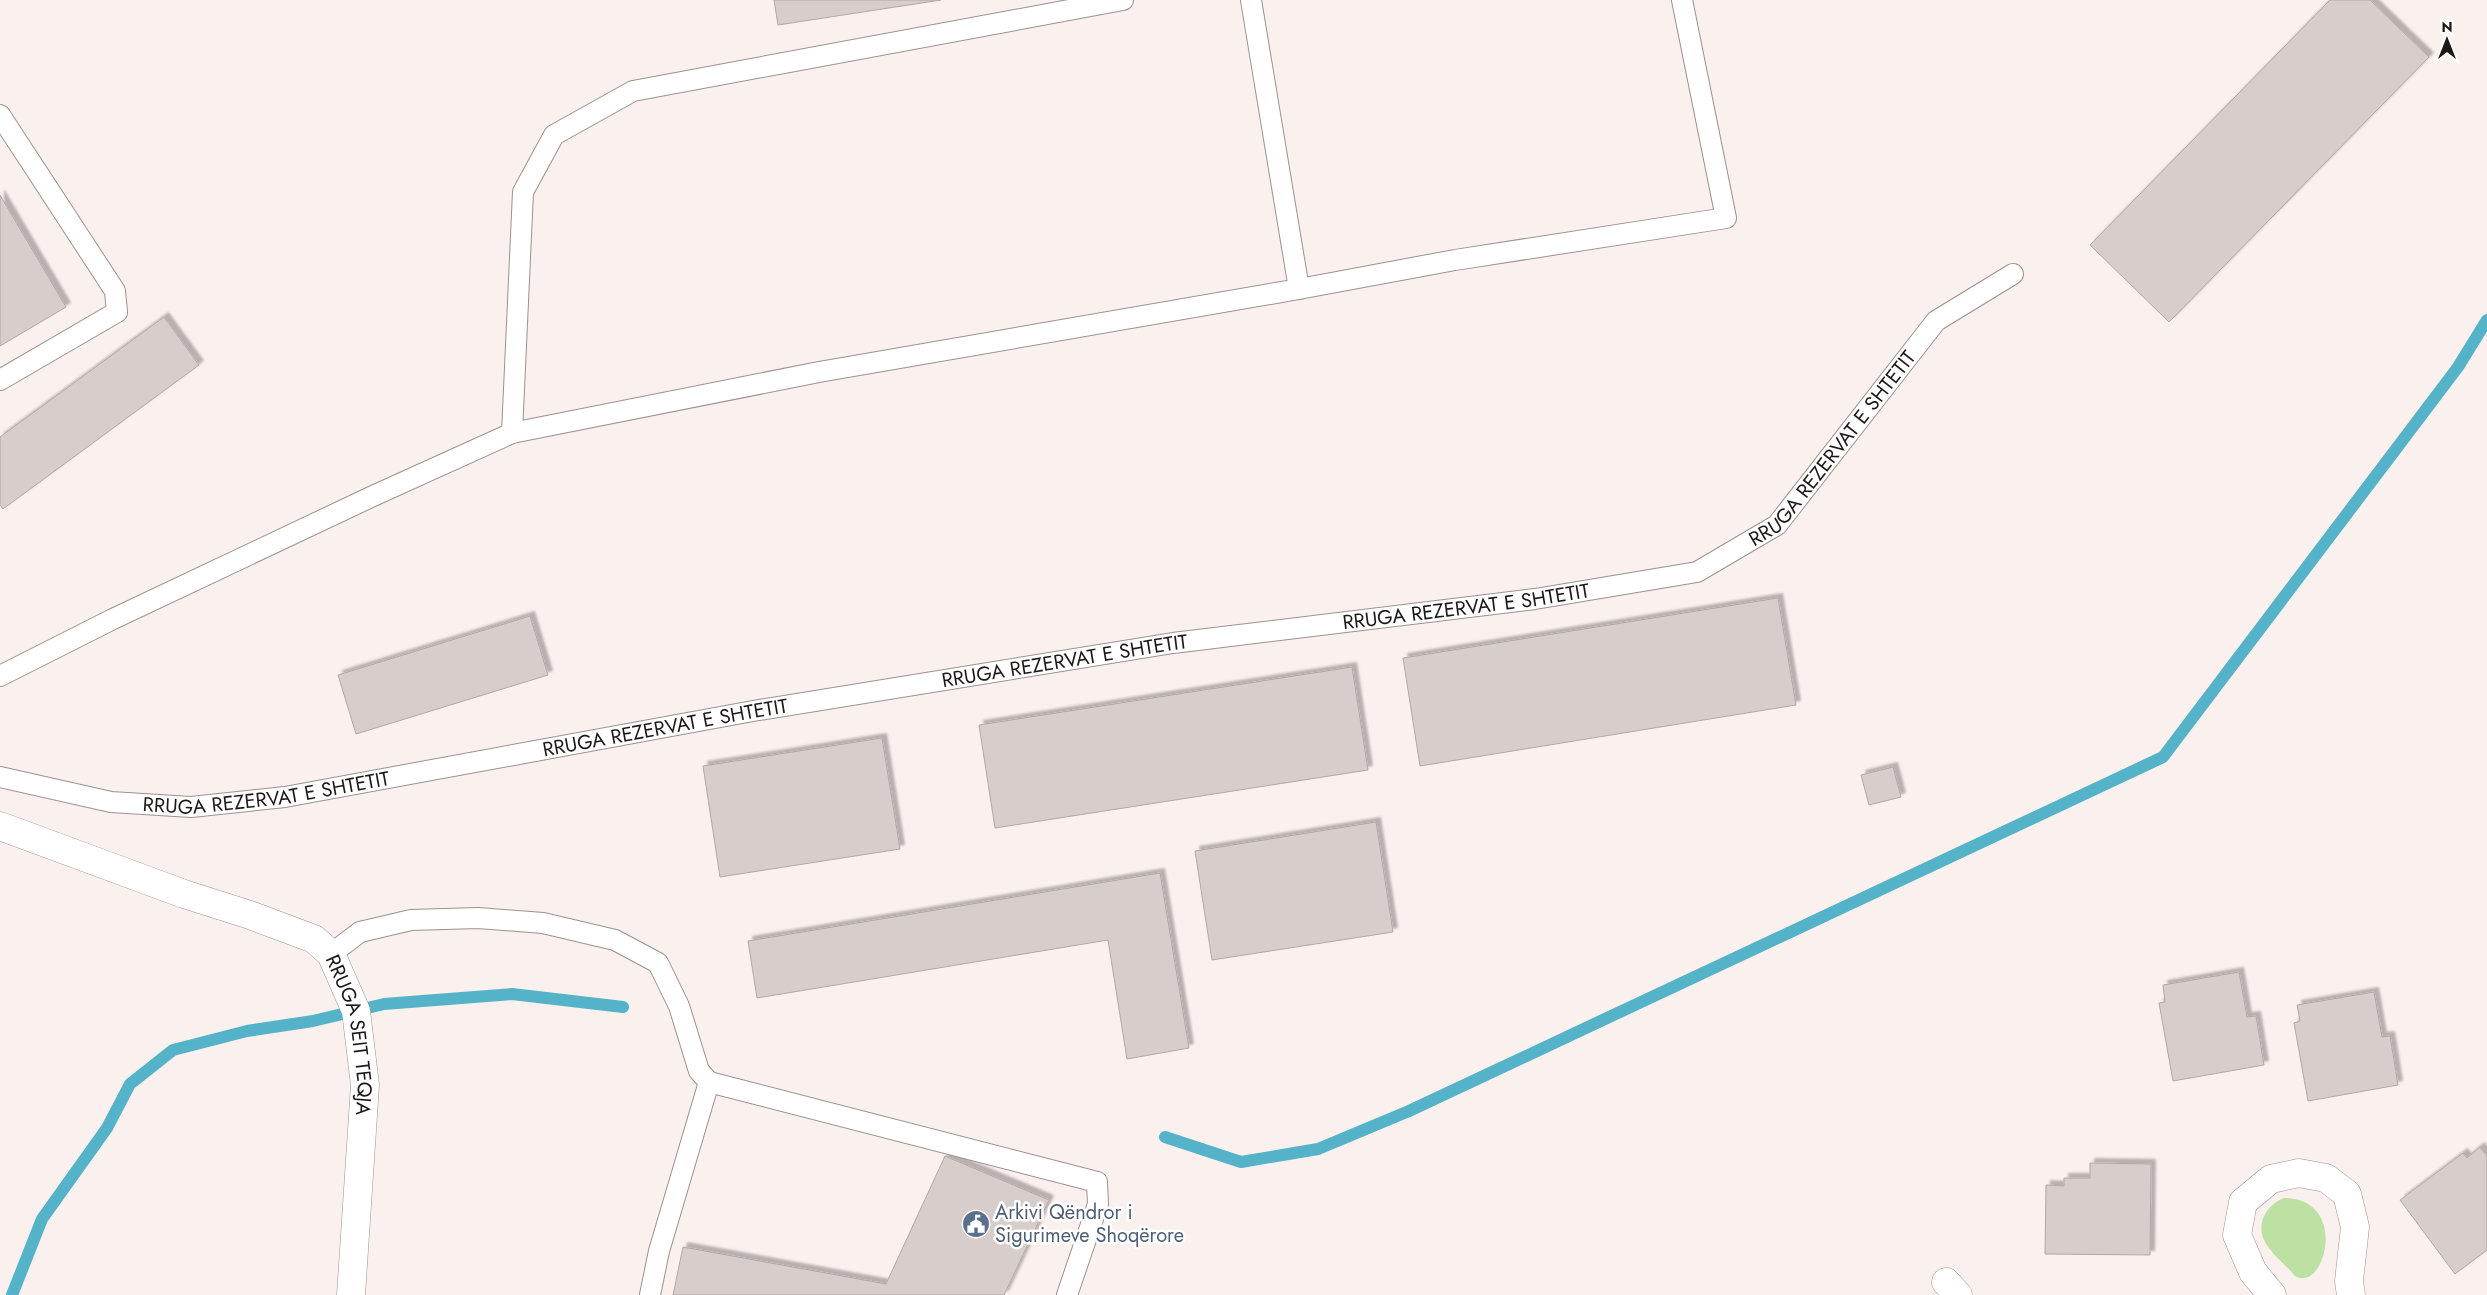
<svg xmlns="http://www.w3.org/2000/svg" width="2487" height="1295" font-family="Jost,sans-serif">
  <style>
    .green { fill: #bce1a2 }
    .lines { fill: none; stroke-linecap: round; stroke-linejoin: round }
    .stream { stroke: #54b3c9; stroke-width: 12 }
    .building { fill: #d7cecb; stroke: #b1a8a5; filter: url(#shadow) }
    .service-casing { stroke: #9b928f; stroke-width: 22 }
    .minor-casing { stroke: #9b928f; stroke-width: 29 }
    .tertiary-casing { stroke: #9b928f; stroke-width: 29 }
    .service { stroke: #fff; stroke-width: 20 }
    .minor { stroke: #fff; stroke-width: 28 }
    .tertiary { stroke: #fff; stroke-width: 28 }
    .labels { text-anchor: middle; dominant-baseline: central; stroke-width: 5; stroke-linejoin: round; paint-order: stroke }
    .street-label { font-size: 20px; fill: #1c1817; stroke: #fff }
    .service-label { font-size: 20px; fill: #4e5e75; stroke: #fff; text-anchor: start }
  </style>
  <defs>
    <filter id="shadow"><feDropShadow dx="4.5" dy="-4.5" stdDeviation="1" flood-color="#0004"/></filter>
  </defs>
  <rect width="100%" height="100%" fill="#faf0ed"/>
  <path class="green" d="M2284 1198C2350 1198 2325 1294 2295 1276 2286 1265 2270 1253 2264 1240 2256 1222 2268 1204 2284 1198Z"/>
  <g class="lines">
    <g class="stream">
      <path d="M1165 1137 1241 1162 1318 1149 1409 1111 2163 757 2458 367 2487 320"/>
      <path d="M12 1295 42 1219 107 1128 130 1084 173 1050 247 1031 313 1021 384 1004 512 994 623 1007"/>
    </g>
  </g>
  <g class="building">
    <path d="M774 0H941L778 25Z"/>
    <path d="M2330 0H2370L2429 57 2169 322 2090 245Z"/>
    <path d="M0 195 66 307 0 346Z"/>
    <path d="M164 317 199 365 3 509 0 505V437Z"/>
    <path d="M1778 598 1796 705 1420 766 1403 658Z"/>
    <path d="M530 616 548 675 356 734 338 675Z"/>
    <path d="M1352 667 1368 770 995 828 979 725Z"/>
    <path d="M882 738 900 849 720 877 703 766Z"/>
    <path d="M1893 767 1901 797 1869 805 1861 775Z"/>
    <path d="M1376 822 1393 932 1212 960 1195 851Z"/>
    <path d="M1160 873 1189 1048 1127 1059 1108 940 757 998 748 941Z"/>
    <path d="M2239 972 2247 1017 2256 1016 2264 1065 2173 1081 2159 1003 2165 1002 2163 985Z"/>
    <path d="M2374 992 2382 1037 2390 1036 2398 1085 2308 1101 2294 1023 2300 1021 2297 1005Z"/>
    <path d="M2480 1147 2487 1156V1250L2455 1274 2400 1200 2463 1153 2467 1158Z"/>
    <path d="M945 1156 1049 1200 1004 1295H673L683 1247 886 1284Z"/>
    <path d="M2090 1163 2151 1164 2150 1255 2045 1254 2046 1185 2064 1186V1178H2090Z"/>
  </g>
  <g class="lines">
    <g class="service-casing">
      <g id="service">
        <path d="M1251 0 1299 289"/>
        <path d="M0 115 115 291 117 312 0 380"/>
        <path d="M512 433 523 192 554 135 633 91 1123 0"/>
        <path d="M0 676 113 619 373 496 512 433 819 372 1299 289 1455 260 1726 218 1682 0"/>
        <path id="s1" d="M0 777 111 802 191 807 285 797 753 711 1173 643 1535 599 1697 572 1777 525 1936 321 2013 274"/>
        <path d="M331 954 360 932 411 920 478 918 543 923 615 940 658 963 679 1006 699 1071 709 1082 1097 1182 1098 1204 1067 1295"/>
        <path d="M650 1295 659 1251 709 1082"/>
      </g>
    </g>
    <g class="minor-casing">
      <g id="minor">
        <path d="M1946 1282 1958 1295"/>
        <path d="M2272 1295 2253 1272 2237 1235 2243 1202 2271 1179 2299 1173 2326 1178 2347 1194 2355 1227 2349 1281 2351 1295"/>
      </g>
    </g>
    <g class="tertiary-casing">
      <g id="tertiary">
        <path id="s2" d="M0 826 184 894 250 915 314 939 331 954 356 1011 365 1085 351 1295"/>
      </g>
    </g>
    <use href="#service" class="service"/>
    <use href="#minor" class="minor"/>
    <use href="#tertiary" class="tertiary"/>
  </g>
  <defs>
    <g id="civic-disc" transform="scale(1.4375)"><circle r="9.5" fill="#5c6f8a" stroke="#fff"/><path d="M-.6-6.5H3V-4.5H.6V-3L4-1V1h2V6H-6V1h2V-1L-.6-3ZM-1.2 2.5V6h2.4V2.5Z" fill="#fff"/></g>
  </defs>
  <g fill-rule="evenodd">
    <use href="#civic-disc" x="976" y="1224"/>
  </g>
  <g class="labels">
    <g class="street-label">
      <text stroke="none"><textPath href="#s1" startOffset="1905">RRUGA REZERVAT E SHTETIT</textPath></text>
      <text stroke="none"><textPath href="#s1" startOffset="1485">RRUGA REZERVAT E SHTETIT</textPath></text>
      <text stroke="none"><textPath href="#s1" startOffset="1080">RRUGA REZERVAT E SHTETIT</textPath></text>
      <text stroke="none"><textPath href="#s1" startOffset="675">RRUGA REZERVAT E SHTETIT</textPath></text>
      <text stroke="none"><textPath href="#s1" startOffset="270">RRUGA REZERVAT E SHTETIT</textPath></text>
      <text stroke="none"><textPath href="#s2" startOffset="441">RRUGA SEIT TEQJA</textPath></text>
    </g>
    <g class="service-label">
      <text x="995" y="1212">Arkivi Qëndror i<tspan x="995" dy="23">Sigurimeve Shoqërore</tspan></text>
    </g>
  </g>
  <g transform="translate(2447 40)" stroke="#ffffff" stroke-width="4" paint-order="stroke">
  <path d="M0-4L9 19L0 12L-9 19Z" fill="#1c1817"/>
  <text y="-8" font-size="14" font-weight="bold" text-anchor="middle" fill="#1c1817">N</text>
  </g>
</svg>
